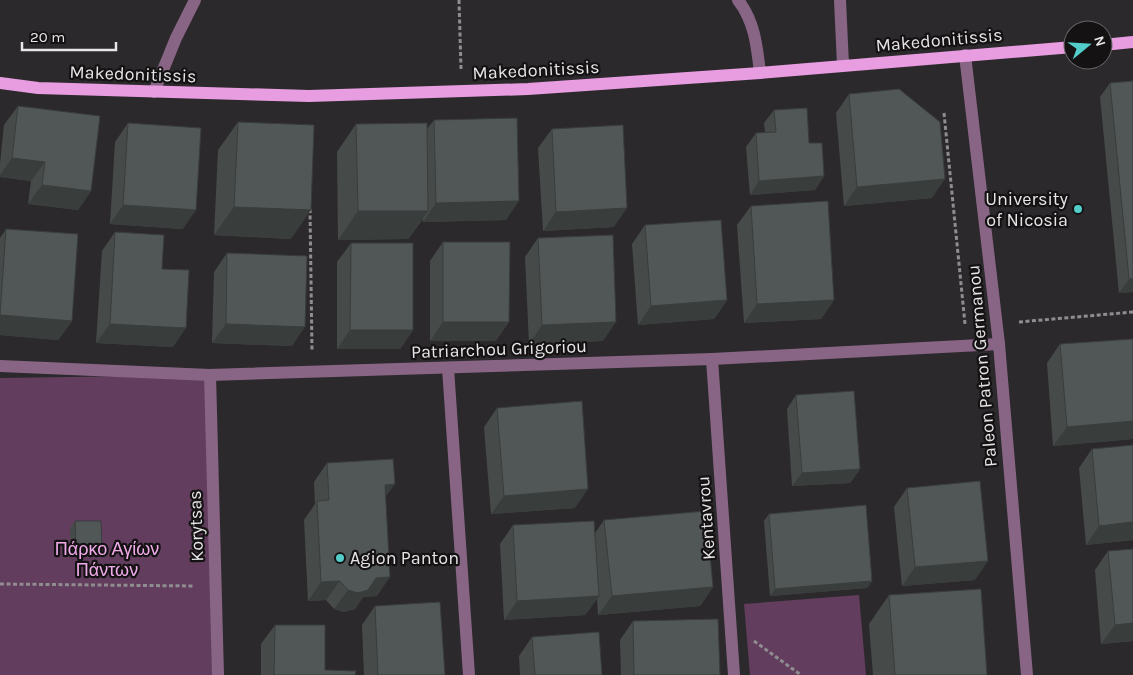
<svg xmlns="http://www.w3.org/2000/svg" width="1133" height="675" font-family="Karla,sans-serif">
  <style>
    .green { fill: #623d5e }
    .lines { fill: none; stroke-linecap: round; stroke-linejoin: round }
    .path { stroke: #8f8d8f; stroke-width: 3; stroke-dasharray: 4 2.5; stroke-linecap: butt }
    .minor { stroke: #886585; stroke-width: 12 }
    .major { stroke: #e89de1; stroke-width: 12 }
    .wall { fill: #464b4a }
    .shaded-wall { fill: #393d3c }
    .building { fill: #515756; stroke: #393d3c }
    .poi-dot { fill: #53cdc9; stroke: #141213; stroke-width: 2 }
    .labels { text-anchor: middle; dominant-baseline: central; stroke-width: 4.5; stroke-linejoin: round; paint-order: stroke }
    .street-label { font-size: 18px; fill: #e7e5e7; stroke: #141213 }
    .poi-label { font-size: 18px; fill: #e7e5e7; stroke: #141213; text-anchor: end }
    .park-label { font-size: 18px; fill: #f1abea; stroke: #141213 }
  </style>
  <rect width="100%" height="100%" fill="#2c292c"/>
  <g class="green">
    <path d="M210 375 218 675H0V378Z"/>
    <path d="M859 595 866 675H750L744 604Z"/>
  </g>
  <g class="lines">
    <g class="path">
      <path d="M459 0 461 69"/>
      <path d="M944 113 965 324"/>
      <path d="M310 209 312 351"/>
      <path d="M1019 322 1133 312"/>
      <path d="M0 584 195 586"/>
      <path d="M754 641 801 675"/>
    </g>
    <g class="minor">
      <path d="M738 0C755 22 757 47 760 73"/>
      <path d="M840 0 843 65"/>
      <path d="M965 55 999 344 1027 675"/>
      <path d="M154 92 176 38 195 0"/>
      <path d="M712 359 734 675"/>
      <path d="M0 366 210 375 712 359 999 344"/>
      <path d="M448 368 469 675"/>
      <path d="M210 375 218 675"/>
    </g>
    <g class="major">
      <path d="M1103 45 1133 42"/>
      <path d="M0 83 38 88 309 96 528 89 760 73 1073 47"/>
    </g>
  </g>
  <g class="wall">
    <path d="M1133 81V292L1119 293 1100 97 1110 83Z"/>
    <path d="M849 94 932 198 844 206 836 113Z"/>
    <path d="M18 106 91 191 78 210 28 204 31 181 0 177V164L4 125Z"/>
    <path d="M774 110 809 143 824 176 815 190 750 195 746 147 756 133H765L764 123Z"/>
    <path d="M434 120 506 220 423 222V219L408 239 338 240 337 152 356 124 427 129Z"/>
    <path d="M238 122 291 239 214 235 218 150Z"/>
    <path d="M128 123 183 229 110 224 115 142Z"/>
    <path d="M552 129 614 227 543 231 538 148Z"/>
    <path d="M751 206 834 300 821 319 744 323 737 225Z"/>
    <path d="M645 225 727 300 714 319 638 325 632 244Z"/>
    <path d="M6 229 72 321 58 340 0 335V238Z"/>
    <path d="M115 232 162 269 173 347 96 343 102 251Z"/>
    <path d="M538 238 603 341 529 344 525 257Z"/>
    <path d="M443 242 496 341H430V261Z"/>
    <path d="M351 243 413 330 400 349H337V262Z"/>
    <path d="M227 253 292 346 212 343 214 272Z"/>
    <path d="M1133 339V439L1053 446 1047 363 1060 344Z"/>
    <path d="M796 395 860 469 850 483 792 486 787 409Z"/>
    <path d="M497 408 575 508 491 514 484 427Z"/>
    <path d="M1092 449 1133 540 1086 545 1079 468Z"/>
    <path d="M327 463 386 497 377 596 363 597 355 609 344 612 334 609 326 600 308 601 304 520 315 504 314 482Z"/>
    <path d="M907 488 975 580 902 586 894 507Z"/>
    <path d="M769 514 872 581 867 588 770 596 764 521Z"/>
    <path d="M604 520 713 587 700 606 598 615 597 599 585 615 504 620 500 544 513 525 595 533Z"/>
    <path d="M75 521 97 556 71 557 70 528Z"/>
    <path d="M1108 551 1133 641 1101 644 1095 570Z"/>
    <path d="M889 595 987 675H873L869 624Z"/>
    <path d="M375 606 445 675H364L362 625Z"/>
    <path d="M633 621 720 675H621L620 640Z"/>
    <path d="M275 625 325 670 355 675H261V644Z"/>
    <path d="M532 637 602 675H520L519 656Z"/>
  </g>
  <g class="shaded-wall">
    <path d="M12 158 45 162 31 181 0 177V175Z"/>
    <path d="M824 176 815 190 750 195 759 181Z"/>
    <path d="M945 179 932 198 844 206 857 187Z"/>
    <path d="M42 185 91 191 78 210 28 204Z"/>
    <path d="M519 201 506 220 423 222 436 203Z"/>
    <path d="M123 205 196 210 183 229 110 224Z"/>
    <path d="M234 207 311 210 291 239 214 235Z"/>
    <path d="M627 208 614 227 543 231 556 212Z"/>
    <path d="M358 211H428L408 239 338 240Z"/>
    <path d="M1129 279H1133V292L1119 293Z"/>
    <path d="M727 300 714 319 638 325 651 306Z"/>
    <path d="M834 300 821 319 744 323 757 304Z"/>
    <path d="M0 315 72 321 58 340 0 335Z"/>
    <path d="M443 322H509L496 341H430Z"/>
    <path d="M616 322 603 341 529 344 542 325Z"/>
    <path d="M110 324 186 328 173 347 96 343Z"/>
    <path d="M226 324 305 327 292 346 212 343Z"/>
    <path d="M350 330H413L400 349H337Z"/>
    <path d="M1133 421V439L1053 446 1067 427Z"/>
    <path d="M860 469 850 483 792 486 802 473Z"/>
    <path d="M395 484 381 503 385 485Z"/>
    <path d="M588 489 575 508 491 514 504 496Z"/>
    <path d="M1133 522V540L1086 545 1099 526Z"/>
    <path d="M102 549 97 556 71 557 76 550Z"/>
    <path d="M988 561 975 580 902 586 915 567Z"/>
    <path d="M390 577 377 596 363 597 355 609 344 612 334 609 348 590 376 578Z"/>
    <path d="M340 581 326 600 308 601 321 582Z"/>
    <path d="M872 581 867 588 770 596 775 589Z"/>
    <path d="M713 587 700 606 598 615 612 596Z"/>
    <path d="M599 596 585 615 504 620 517 601Z"/>
    <path d="M1133 623V641L1101 644 1115 625Z"/>
  </g>
  <g class="building">
    <path d="M1133 81V279H1129L1110 83Z"/>
    <path d="M899 89 940 122 945 179 857 187 849 94Z"/>
    <path d="M18 106 100 116 91 191 42 185 45 162 12 158Z"/>
    <path d="M807 108 809 143H822L824 176 759 181 756 133 776 132 774 110Z"/>
    <path d="M517 118 519 201 436 203 434 120Z"/>
    <path d="M238 122 314 125 311 210 234 207Z"/>
    <path d="M128 123 201 128 196 210 123 205Z"/>
    <path d="M427 123 428 211H358L356 124Z"/>
    <path d="M623 125 627 208 556 212 552 129Z"/>
    <path d="M828 201 834 300 757 304 751 206Z"/>
    <path d="M721 220 727 300 651 306 645 225Z"/>
    <path d="M6 229 78 234 72 321 0 315Z"/>
    <path d="M115 232 164 235 162 269 189 270 186 328 110 324Z"/>
    <path d="M613 235 616 322 542 325 538 238Z"/>
    <path d="M443 242H510L509 322H443Z"/>
    <path d="M351 243H413V330H350Z"/>
    <path d="M227 253 307 256 305 327 226 324Z"/>
    <path d="M1133 339V421L1067 427 1060 344Z"/>
    <path d="M854 391 860 469 802 473 796 395Z"/>
    <path d="M582 401 588 489 504 496 497 408Z"/>
    <path d="M1133 445V522L1099 526 1092 449Z"/>
    <path d="M393 459 395 484 385 485 390 577 376 578 368 590 358 593 348 590 340 581 321 582 317 501 329 500 327 463Z"/>
    <path d="M980 481 988 561 915 567 907 488Z"/>
    <path d="M866 505 872 581 775 589 769 514Z"/>
    <path d="M706 511 713 587 612 596 604 520Z"/>
    <path d="M75 521H101L102 549 76 550Z"/>
    <path d="M594 521 599 596 517 601 513 525Z"/>
    <path d="M1133 549V623L1115 625 1108 551Z"/>
    <path d="M981 589 987 675H895L889 595Z"/>
    <path d="M440 602 445 675H378L375 606Z"/>
    <path d="M718 619 720 675H634L633 621Z"/>
    <path d="M275 625H325V670L356 671 355 675H274Z"/>
    <path d="M599 632 602 675H535L532 637Z"/>
  </g>
  <g class="poi-dot">
    <circle cx="1078" cy="209" r="5"/>
    <circle cx="340" cy="558" r="5"/>
  </g>
  <g class="labels">
    <g class="street-label">
      <text transform="translate(939 40) rotate(-5)">Makedonitissis</text>
      <text transform="translate(536 70) rotate(-3)">Makedonitissis</text>
      <text transform="translate(133 74) rotate(2)">Makedonitissis</text>
      <text transform="translate(499 349) rotate(-2)">Patriarchou Grigoriou</text>
      <text transform="translate(982 366) rotate(-95)">Paleon Patron Germanou</text>
      <text transform="translate(706 518) rotate(-94)">Kentavrou</text>
      <text transform="translate(196 526) rotate(-92)">Korytsas</text>
    </g>
    <g class="poi-label">
      <text x="1068" y="199">University<tspan x="1068" dy="21">of Nicosia</tspan></text>
      <text x="350" y="558" text-anchor="start">Agion Panton</text>
    </g>
    <g class="park-label">
      <text x="107" y="549">Πάρκο Αγίων<tspan x="107" dy="21">Πάντων</tspan></text>
    </g>
  </g>
  <g transform="translate(1088 45) rotate(72)"><circle r="24" fill="#141213" stroke="#686668"/>
  <path d="M0-4L9 19L0 12L-9 19Z" fill="#53cdc9"/>
  <text y="-8" font-size="14" font-weight="bold" text-anchor="middle" fill="#e7e5e7">N</text>
  </g>
  <path d="M22 42v8h94v-8" fill="none" stroke="#e7e5e7" stroke-width="2.5"/>
  <text x="30" y="42" font-size="15" fill="#e7e5e7" stroke="#141213" stroke-width="4" paint-order="stroke">20 m</text>
</svg>
